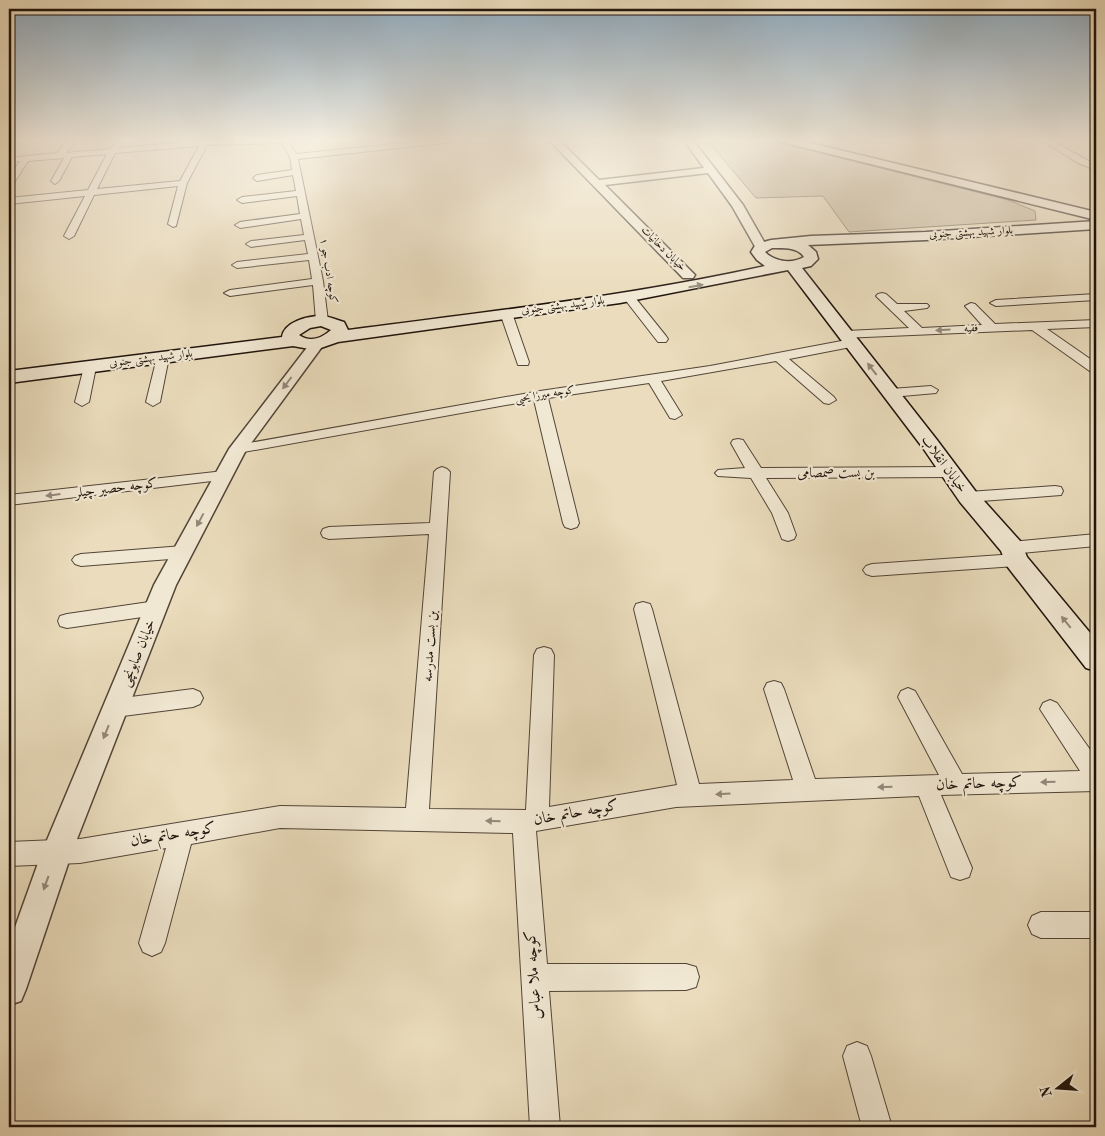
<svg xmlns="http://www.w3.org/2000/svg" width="1105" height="1136" font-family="'Old Standard TT',Amiri,serif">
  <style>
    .green { fill: #c8ba9e; stroke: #746655 }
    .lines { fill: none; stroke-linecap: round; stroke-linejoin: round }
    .minor-casing { stroke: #524538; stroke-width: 2 }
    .tertiary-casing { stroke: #524538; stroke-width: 3 }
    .secondary-casing { stroke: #20130c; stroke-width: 3 }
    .minor { fill: #f1e8d3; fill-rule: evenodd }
    .tertiary { fill: #f1e8d3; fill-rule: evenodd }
    .secondary { fill: #f1e8d3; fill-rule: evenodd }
    .oneway { fill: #938879 }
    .labels { text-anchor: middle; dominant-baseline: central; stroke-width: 4.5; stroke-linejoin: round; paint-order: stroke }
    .far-street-label { font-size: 11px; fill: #20130c; stroke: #f1e8d3 }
    .street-label { font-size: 14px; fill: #20130c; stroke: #f1e8d3 }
    .near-street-label { font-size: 16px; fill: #20130c; stroke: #f1e8d3 }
  </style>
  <rect width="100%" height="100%" fill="#eadcbc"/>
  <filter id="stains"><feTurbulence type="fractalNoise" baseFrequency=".004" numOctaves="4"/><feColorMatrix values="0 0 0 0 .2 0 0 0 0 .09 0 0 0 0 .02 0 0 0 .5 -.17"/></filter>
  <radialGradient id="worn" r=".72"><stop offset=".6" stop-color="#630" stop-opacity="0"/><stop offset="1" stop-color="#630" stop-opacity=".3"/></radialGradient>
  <path class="green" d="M706 139H764L1008 200 1035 211 1036 220 849 232 823 196 756 198Z"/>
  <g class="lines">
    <g class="minor-casing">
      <g id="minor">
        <path d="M12 139H20L9 147V141Z"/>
        <path d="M69 139H77L66 153 110 149 118 141 122 143 118 148 201 141 202 139H210L209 141 284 139H287L296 154 444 139H466L462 141 298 159 323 281 328 321 322 325 316 321 313 285 230 296 224 293 230 290 312 279 309 260 237 268 232 265 237 262 308 254 305 240 251 247 246 244 251 241 304 235 301 219 240 228 235 225 240 222 300 214 297 196 242 203 237 200 242 197 296 191 293 175 257 181 253 178 257 175 292 170 290 157 282 143 207 145 187 183 176 226 173 227 168 224 178 186 94 195 74 236 69 239 64 236 85 196 9 204V198L88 190 107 154 72 157 59 181 55 184 51 181 64 158 28 161 12 186 9 187V178L20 161 9 162V158L57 153ZM199 146 180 181 97 189 115 153Z"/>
        <path d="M1040 139H1049L1096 165V170L1078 163Z"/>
        <path d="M882 293 886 294 897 304H927L929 306 927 308 904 311 922 328 982 325 965 306 971 303 975 304 995 324 1096 320V327L1047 329 1096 363V373L1091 372 1032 330 842 338 840 335 842 332 846 331 909 328 878 298 876 296 878 294Z"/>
        <path d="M629 294 633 295 666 336 668 339 666 342H658L623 297Z"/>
        <path d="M1096 294V300L996 306 990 303 996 300Z"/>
        <path d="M506 310 512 313 529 362 528 365H518L517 362 500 313Z"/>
        <path d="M852 339 856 340 858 343 856 346 789 359 834 397 836 400 829 404 824 403 776 361 661 381 682 415 675 419 670 418 649 383 548 398 579 523 577 527 571 529 565 527 563 523 534 400 238 453 233 452 231 449 233 446 238 445 540 391 710 366Z"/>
        <path d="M163 353 169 357 160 402 153 406 146 402 157 357Z"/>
        <path d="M90 363 96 367 89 402 82 406 75 402 84 367Z"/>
        <path d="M931 386 938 390 936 393 891 397 884 393 891 389Z"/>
        <path d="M738 439 743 440 761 468 950 467 955 469 958 472 955 475 950 477 766 478 788 513 796 535 794 539 788 541 782 539 772 513 751 478 718 476 715 473 718 470 745 468 731 443 733 440Z"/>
        <path d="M442 467 447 469 450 472 429 809 526 810 534 655 537 649 544 647 551 649 554 655 549 807 677 785 634 609 636 604 643 602 650 604 652 609 699 784 793 780 764 689 767 683 774 681 781 683 784 689 815 779 939 775 898 697 901 691 908 688 915 691 962 774 1080 771 1040 709 1043 703 1050 700 1057 703 1096 758V791L941 795 972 868 969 877 960 880 951 877 919 796 676 807 536 831 547 964H686L696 967 699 977 696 987 686 990 549 991 560 1127H530L513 833 280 828 191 844 165 943 161 952 152 956 143 952 139 943 166 848 80 863 9 866V842L80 839 280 806 406 808 429 534 329 539 323 537 321 533 323 529 329 527 430 523 434 472 437 469Z"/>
        <path d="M224 471 229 473 232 476 229 479 9 505V495Z"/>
        <path d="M1055 486 1061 487 1063 491 1061 495 968 502 962 501 960 497 962 493 968 492Z"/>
        <path d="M1096 534V546L1012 554 1006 552 1003 548 1006 544 1012 542Z"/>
        <path d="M183 546 189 548 192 552 189 556 183 558 81 566 75 564 72 560 75 556 81 554Z"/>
        <path d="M1016 554 1022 556 1025 560 1022 564 1016 566 872 576 866 574 863 570 866 566 872 564Z"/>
        <path d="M156 601 163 603 165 608 163 613 156 615 67 628 60 626 58 621 60 616 67 614Z"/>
        <path d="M193 689 200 692 203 698 200 704 193 707 115 717 108 714 105 708 108 702 115 699Z"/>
        <path d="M1041 912H1096V938H1041L1032 934 1028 925 1032 916Z"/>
        <path d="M857 1042 867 1046 871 1056 892 1127H862L843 1056 847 1046Z"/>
      </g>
    </g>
    <g class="tertiary-casing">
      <g id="tertiary">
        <path d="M548 139H558L599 180 704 168 683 139H692L743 205 767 247 765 250H757L732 206 708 173 605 185 695 275 693 278H683Z"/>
        <path d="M317 340 322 341 324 344 246 450 176 585 72 852 26 989 21 1001 9 1005V944L42 852 154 585 229 449 312 341Z"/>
      </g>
    </g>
    <g class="secondary-casing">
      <g id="secondary">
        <path d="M777 139H794L1096 212V220L778 141Z"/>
        <path d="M1096 221V229L926 240 808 245 816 252 818 259 811 266 802 268 937 440 976 492 1021 542 1027 557 1096 640V671L1086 668 1007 566 1001 551 960 502 923 448 788 270 620 303 338 342 315 350 293 346 9 383V371L282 337C284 322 307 316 321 316 328 316 337 320 344 322L348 330C488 312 628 296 765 266L757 260 751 252 756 244 771 240 811 236 926 232ZM772 248C783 248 798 247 804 257 792 264 775 262 765 252ZM321 326 331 330C322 338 310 343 299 335L310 328Z"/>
      </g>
    </g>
    <use href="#minor" class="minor"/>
    <use href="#tertiary" class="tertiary"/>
    <use href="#secondary" class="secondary"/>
  </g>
  <defs><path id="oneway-solid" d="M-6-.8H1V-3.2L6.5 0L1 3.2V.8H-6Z" transform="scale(1.25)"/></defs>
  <g class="oneway">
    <use href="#oneway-solid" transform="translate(696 286) rotate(-10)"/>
    <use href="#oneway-solid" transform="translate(943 330) rotate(177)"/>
    <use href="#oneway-solid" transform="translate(872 369) rotate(-128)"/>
    <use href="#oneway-solid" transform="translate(287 383) rotate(127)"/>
    <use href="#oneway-solid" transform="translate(53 495) rotate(173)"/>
    <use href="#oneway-solid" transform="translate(200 520) rotate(118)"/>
    <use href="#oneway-solid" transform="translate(1066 622) rotate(-129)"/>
    <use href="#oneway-solid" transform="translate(106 732) rotate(112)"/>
    <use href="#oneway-solid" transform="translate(1048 782) rotate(178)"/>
    <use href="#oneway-solid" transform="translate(885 787) rotate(178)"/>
    <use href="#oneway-solid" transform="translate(723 794) rotate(177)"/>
    <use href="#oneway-solid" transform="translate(493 821) rotate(-179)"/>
    <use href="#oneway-solid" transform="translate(46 883) rotate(110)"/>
  </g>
  <linearGradient id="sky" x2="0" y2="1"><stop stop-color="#8da9be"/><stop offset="0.47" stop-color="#f6efe1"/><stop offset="1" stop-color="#f6efe1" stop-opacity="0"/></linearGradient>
  <rect width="1105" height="298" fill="url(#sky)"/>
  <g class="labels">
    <g class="far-street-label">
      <text transform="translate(971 233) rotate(-3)">بلوار شهید بهشتی جنوبی</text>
      <text transform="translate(663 249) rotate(45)">خیابان دخانیات</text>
      <text transform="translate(328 271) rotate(81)">کوچه ادب جو ۱</text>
      <text transform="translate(563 306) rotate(-7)">بلوار شهید بهشتی جنوبی</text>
      <text transform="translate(971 329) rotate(-3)">فقیه</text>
      <text transform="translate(151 359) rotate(-7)">بلوار شهید بهشتی جنوبی</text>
      <text transform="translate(545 395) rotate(-9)">کوچه میرزا یحیی</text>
    </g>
    <g class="street-label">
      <text transform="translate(944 464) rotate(54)">خیابان انقلاب</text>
      <text x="836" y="473">بن بست صمصامی</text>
      <text transform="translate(116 488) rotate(-7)">کوچه حصیر چیلر</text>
      <text transform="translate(430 646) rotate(-86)">بن بست مدرسه</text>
      <text transform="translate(138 653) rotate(-68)">خیابان صابونچی</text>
    </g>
    <g class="near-street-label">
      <text transform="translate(979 784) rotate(-2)">کوچه حاتم خان</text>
      <text transform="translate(576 813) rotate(-10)">کوچه حاتم خان</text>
      <text transform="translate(173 835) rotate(-9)">کوچه حاتم خان</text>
      <text transform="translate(534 975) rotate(-94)">کوچه ملا عباس</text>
    </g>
  </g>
  <rect width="1105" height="1136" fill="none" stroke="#eadcbc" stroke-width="30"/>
  <rect x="10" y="10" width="1085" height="1116" fill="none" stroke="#20130c" stroke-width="2.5"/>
  <rect x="15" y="15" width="1075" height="1106" fill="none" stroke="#20130c"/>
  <g transform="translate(1058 1088) rotate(253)" stroke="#f1e8d3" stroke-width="4" paint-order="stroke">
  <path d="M0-4L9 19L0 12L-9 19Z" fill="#20130c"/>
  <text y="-8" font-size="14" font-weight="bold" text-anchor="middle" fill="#20130c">N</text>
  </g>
  <rect width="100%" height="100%" filter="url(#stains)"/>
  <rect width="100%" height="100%" fill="url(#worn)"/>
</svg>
